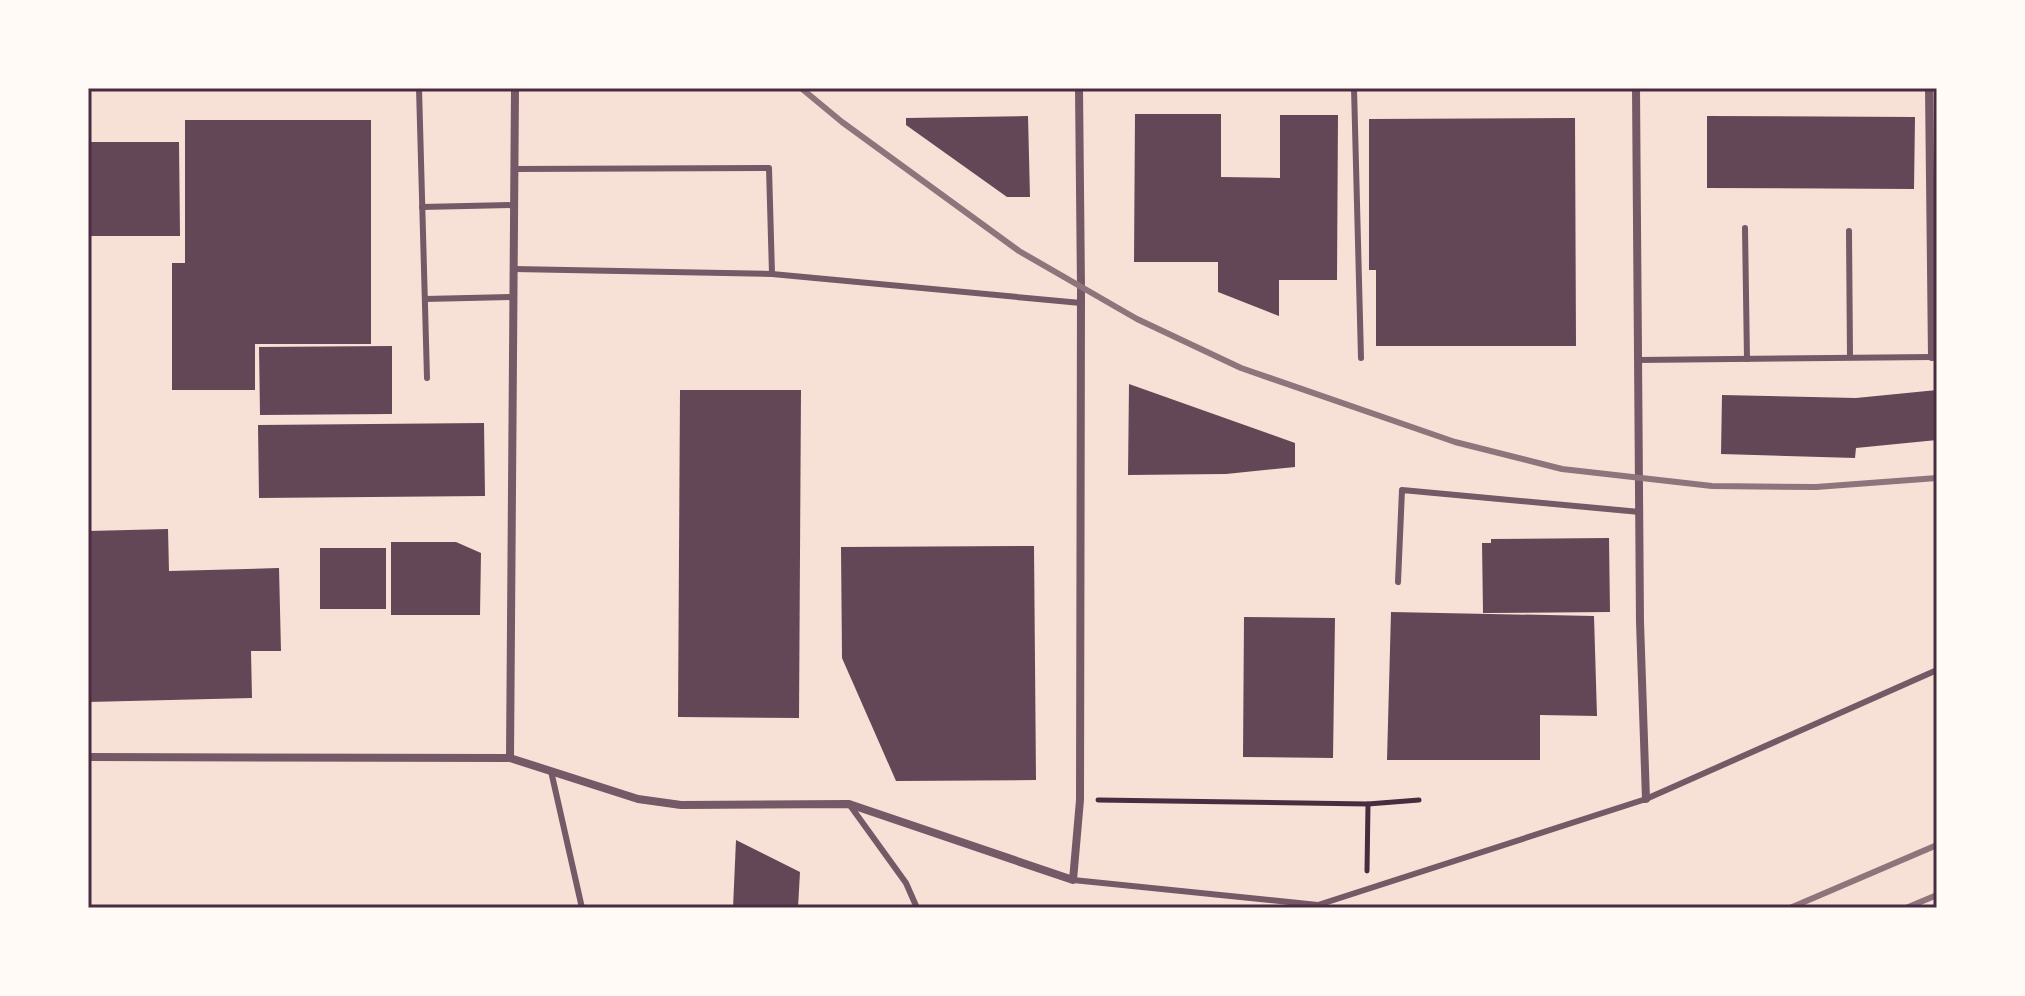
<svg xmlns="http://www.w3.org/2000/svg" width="2025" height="996" font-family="'Exo 2',sans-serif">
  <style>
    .building { fill: #644757 }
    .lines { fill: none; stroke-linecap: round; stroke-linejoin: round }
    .path { stroke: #4a2c40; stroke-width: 5 }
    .service { stroke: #755966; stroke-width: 6 }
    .minor { stroke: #755966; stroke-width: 8 }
    .rail { stroke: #8f747c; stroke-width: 6 }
    .neatline { fill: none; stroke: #4a2c40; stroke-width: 3 }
  </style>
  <rect width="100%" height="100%" fill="#f7e1d7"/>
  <g class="building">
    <path d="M1135 114H1221V177L1280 178V115H1338L1337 280H1279V316L1218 292V262H1134Z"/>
    <path d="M1028 116 1030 197H1007L906 125V118Z"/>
    <path d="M1707 116 1915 117 1914 189 1707 188Z"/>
    <path d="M1575 118 1576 346H1376V270H1369V119Z"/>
    <path d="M185 120H371V344H255V390H172V263H185Z"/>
    <path d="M88 142H179L180 236H88Z"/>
    <path d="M392 346V414L260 415 259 347Z"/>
    <path d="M1129 384 1295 443V467L1226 474 1128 475Z"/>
    <path d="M680 390H801L799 718 678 717Z"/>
    <path d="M1937 390V440L1856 448 1855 458 1721 454 1722 395 1856 398Z"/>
    <path d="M484 423 485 496 259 498 258 425Z"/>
    <path d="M168 529 169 571 279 568 281 651H251L252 698 88 702V531Z"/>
    <path d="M1609 538 1610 612 1483 613 1482 543H1491V539Z"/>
    <path d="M391 542H456L481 553 480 615H391Z"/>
    <path d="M1034 546 1036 780 896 781 842 658 841 547Z"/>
    <rect x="320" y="548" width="66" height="61"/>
    <path d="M1391 612 1594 616 1597 716 1540 715V760H1387Z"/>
    <path d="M1244 617 1335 618 1333 758 1243 757Z"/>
    <path d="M736 840 800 872 798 908H733Z"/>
  </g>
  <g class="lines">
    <g class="path">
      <path d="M1098 800 1368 804 1367 871"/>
      <path d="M1368 804 1419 800"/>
    </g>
    <g class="service">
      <path d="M419 88 427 378"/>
      <path d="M1354 88 1361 358"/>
      <path d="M514 169 769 168 772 274"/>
      <path d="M422 207 514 205"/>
      <path d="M1745 228 1747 359"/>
      <path d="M1849 231 1850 357"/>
      <path d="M514 269 772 274 1081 303"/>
      <path d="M425 299 514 297"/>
      <path d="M1638 360 1932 357"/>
      <path d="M1398 582 1402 490 1640 512"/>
      <path d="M551 771 582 908"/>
      <path d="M849 804 906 883 917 908"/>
      <path d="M1073 880 1318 905 1646 799 1937 670"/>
    </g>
    <g class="minor">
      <path d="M1636 88 1640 622 1646 799"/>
      <path d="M1929 88 1932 357 1937 356"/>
      <path d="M88 757 510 758 638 799 681 805 849 804 1073 880 1080 800 1081 289 1079 88"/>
      <path d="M510 758 515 88"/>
    </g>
    <g class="rail">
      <path d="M801 88 842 122 1019 251 1137 319 1241 368 1455 442 1562 469 1712 486 1816 487 1937 478"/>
      <path d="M1790 908 1937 845"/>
      <path d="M1906 908 1937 895"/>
    </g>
  </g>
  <rect width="2025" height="996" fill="none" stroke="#fffaf5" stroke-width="180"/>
  <rect x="90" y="90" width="1845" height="816" class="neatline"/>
</svg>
